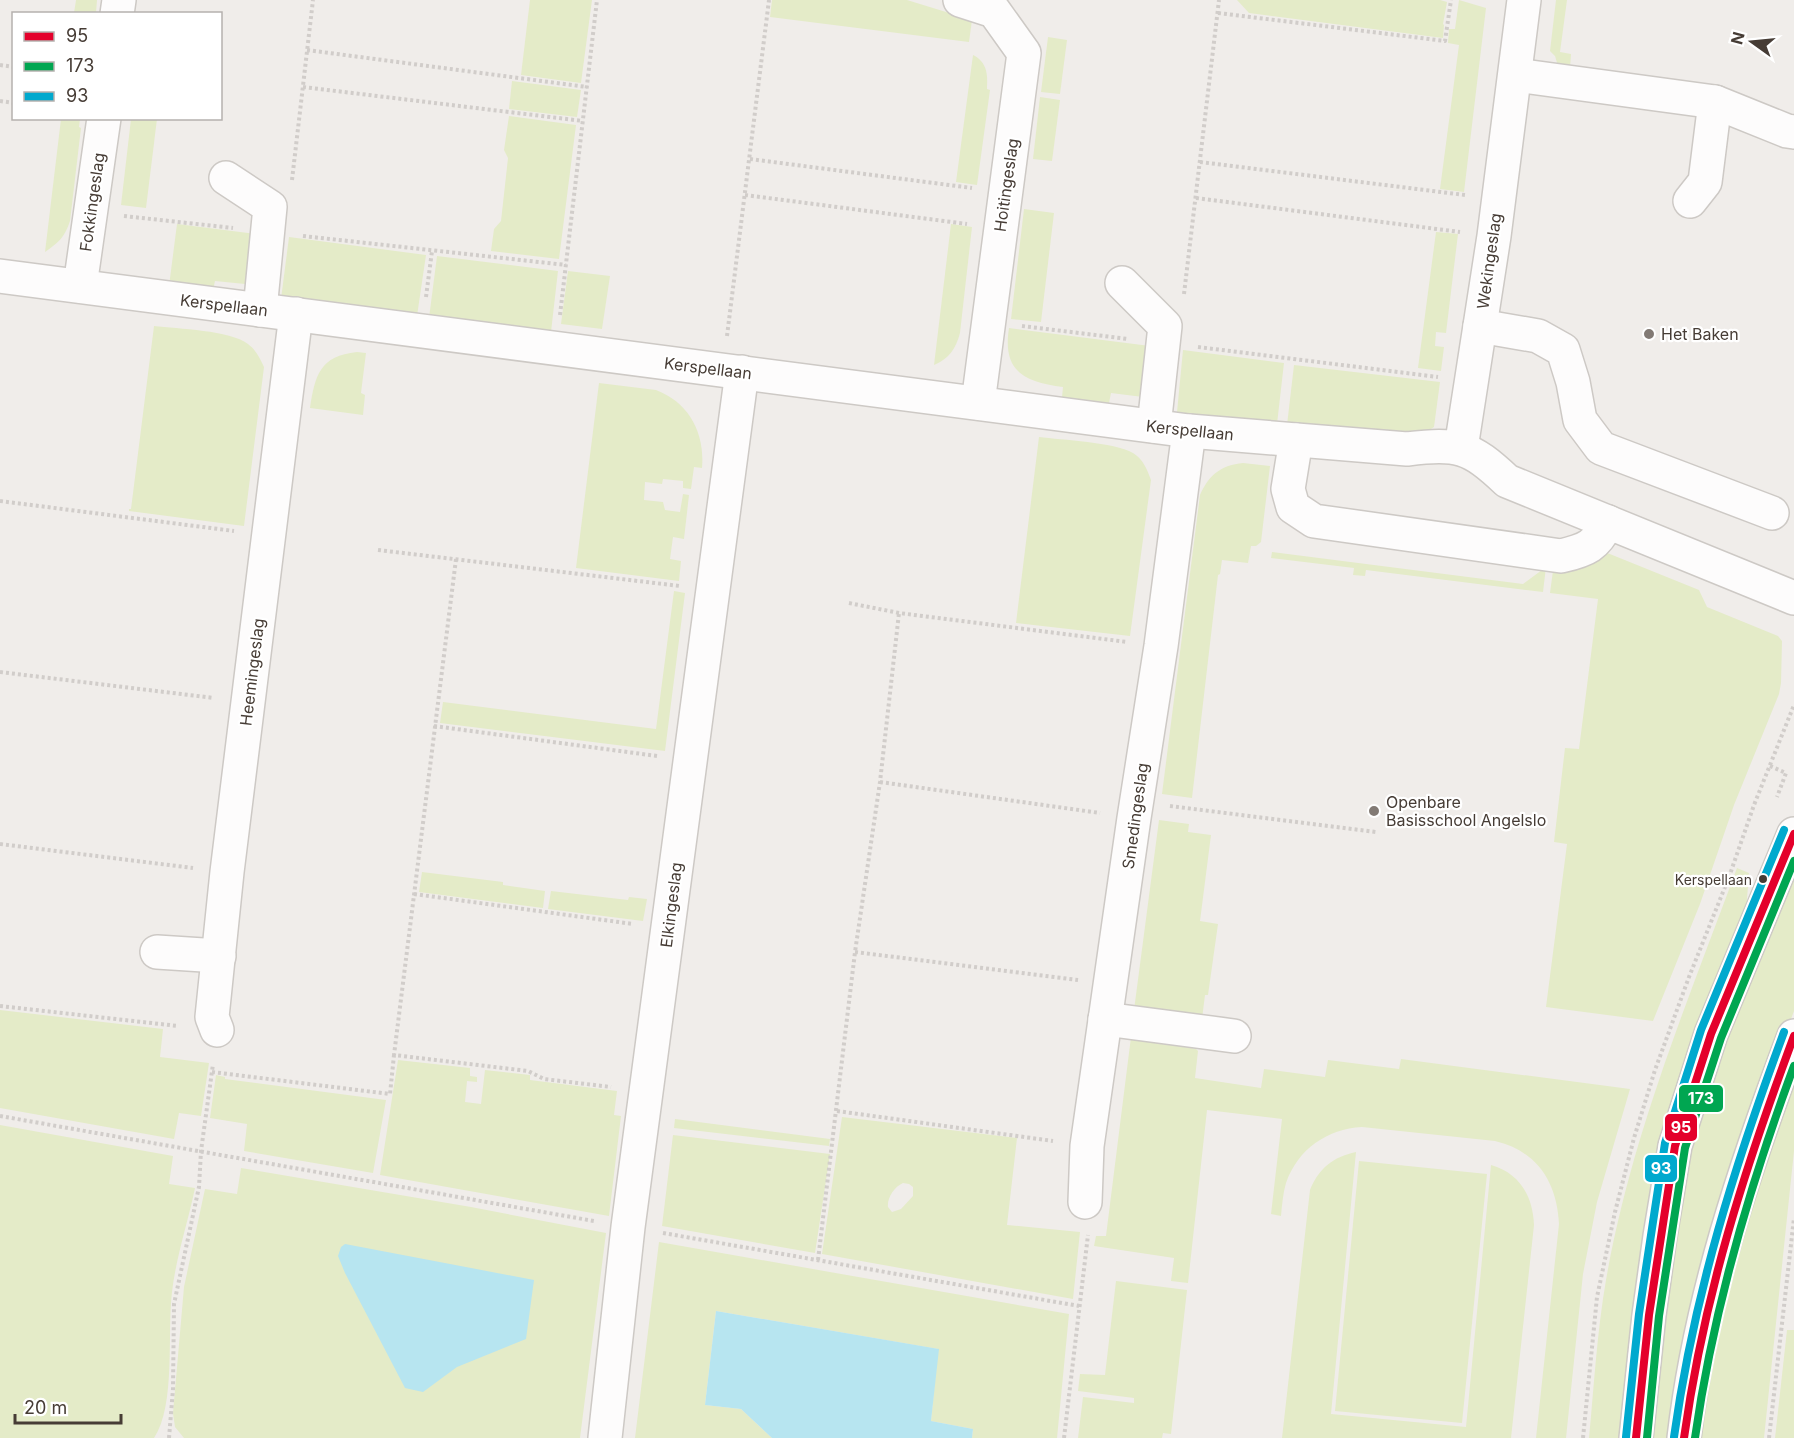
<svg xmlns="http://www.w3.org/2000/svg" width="1794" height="1438" font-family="Inter,sans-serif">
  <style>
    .green { fill: #e4ebc8; fill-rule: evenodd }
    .water { fill: #b7e5f0 }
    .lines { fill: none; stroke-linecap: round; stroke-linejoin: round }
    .minor-casing { stroke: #cdc9c5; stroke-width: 36 }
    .path { stroke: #d1cdca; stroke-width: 4; stroke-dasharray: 3 3; stroke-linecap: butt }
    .minor { stroke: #fdfcfc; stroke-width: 33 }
    .bus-1-casing { stroke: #fff; stroke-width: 12 }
    .bus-2-casing { stroke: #fff; stroke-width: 12 }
    .bus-3-casing { stroke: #fff; stroke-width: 12 }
    .bus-1 { stroke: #e4002b; stroke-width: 8 }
    .bus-2 { stroke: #00a651; stroke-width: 8 }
    .bus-3 { stroke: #00a9ce; stroke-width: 8 }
    .poi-dot { fill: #827a74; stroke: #fff; stroke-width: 2 }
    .bus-dot { fill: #463c35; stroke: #fff; stroke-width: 2 }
    .labels { text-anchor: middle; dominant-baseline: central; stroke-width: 4.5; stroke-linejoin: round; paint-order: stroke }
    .bus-label { font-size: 14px; fill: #463c35; stroke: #fff; text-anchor: end }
    .street-label { font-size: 16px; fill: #463c35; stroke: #fff }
    .poi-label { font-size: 16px; fill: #463c35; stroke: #fff; text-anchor: start }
    .line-badge { stroke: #fff; stroke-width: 2 }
    .badge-label { font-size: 16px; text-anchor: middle; font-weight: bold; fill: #fff }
  </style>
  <rect width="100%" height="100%" fill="#f0edea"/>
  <g class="green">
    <path d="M76 0H97L96 13H74Z"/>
    <path d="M530 0H592L581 83 521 75Z"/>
    <path d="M772 0H907L972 20 969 42 770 17Z"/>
    <path d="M1237 0H1440L1447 2 1443 24 1444 25 1443 38 1249 13Z"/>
    <path d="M1459 0 1486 8 1464 192 1440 189 1459 45 1448 43 1449 29H1455Z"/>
    <path d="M1556 0H1567L1560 52 1571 54 1570 68 1558 66 1555 56 1550 51Z"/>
    <path d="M1048 37 1067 40 1060 94 1041 92Z"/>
    <path d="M973 55C987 62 988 74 987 89L990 90 977 185 956 182Z"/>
    <path d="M512 81 581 90 577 117 509 109Z"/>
    <path d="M1040 97 1060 100 1052 161 1033 159Z"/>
    <path d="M509 116 576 125 559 259 491 251 494 229 501 221 508 158 504 150Z"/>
    <path d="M61 119H80L79 127 81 128 70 221C65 237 58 243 45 252Z"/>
    <path d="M131 119H157L146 208 121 205Z"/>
    <path d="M1024 209 1054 213 1041 322 1011 319Z"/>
    <path d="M177 224 256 234 248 295 244 294 245 284 215 281 213 290 169 286Z"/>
    <path d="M951 224 972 227 960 333C956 348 949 359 934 365Z"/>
    <path d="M1436 232 1458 234 1446 333 1436 332 1435 346 1444 347 1441 371 1418 368Z"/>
    <path d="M289 237 426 255 417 316 281 299Z"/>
    <path d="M437 256 558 271 551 332 429 318Z"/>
    <path d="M568 271 610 276 602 329 561 324Z"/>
    <path d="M154 326C178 329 230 330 248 344 256 350 260 358 264 367L244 526 129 511V509H131Z"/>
    <path d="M1009 328 1150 346 1143 397 1111 393 1109 403 1062 397 1063 387C1025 382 1002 372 1009 328Z"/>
    <path d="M1183 350 1284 363 1277 424 1177 412Z"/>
    <path d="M357 352 366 353 361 393 365 395 363 415 310 408C315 375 320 356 357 352Z"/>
    <path d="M1294 365 1440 382 1434 427 1423 434 1287 425Z"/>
    <path d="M599 383 656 390C690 403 705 434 702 468L694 467 691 489 683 488V481L663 479 662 484 645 482 644 500 663 502 665 510 680 512 683 494 689 495 684 539 673 537 670 559 681 561 679 581 576 568Z"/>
    <path d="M1039 437C1062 440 1114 442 1133 453 1143 459 1147 469 1151 480L1130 636 1016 623Z"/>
    <path d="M1243 463 1270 466 1261 542 1256 546H1251L1248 563 1222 560 1220 574 1218 575 1192 798 1162 794 1200 495C1209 475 1221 465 1243 463Z"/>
    <path d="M1595 548 1699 590 1707 607 1778 636 1782 641 1781 683 1779 694 1734 805 1700 904 1653 1021 1546 1007 1567 844 1554 842 1565 748 1579 749 1598 599 1550 593 1554 563Z"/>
    <path d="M1272 552 1523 584 1546 567 1543 592 1366 570 1365 576 1353 575 1354 568 1271 558Z"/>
    <path d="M674 591 685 593 665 751 440 723 443 702 656 729Z"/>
    <path d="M1159 820 1189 824 1188 832 1211 835 1200 921 1218 924 1208 995H1205L1202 1019 1134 1010Z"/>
    <path d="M1794 864V1011L1767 1082 1675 1438H1644L1668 1243 1708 1077Z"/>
    <path d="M1737 868 1749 873 1745 925 1723 980 1624 1438H1589C1594 1385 1597 1332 1606 1280 1631 1137 1687 1003 1737 868Z"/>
    <path d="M422 872 503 882V885L545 891 543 908 419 892Z"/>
    <path d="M551 891 628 900 629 897 647 899 643 921 548 909Z"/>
    <path d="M0 1010 163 1029 160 1057 209 1063 201 1116 179 1113 174 1139 0 1108Z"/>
    <path d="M1131 1037 1196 1049 1198 1051 1195 1078 1261 1088 1264 1069 1325 1077 1328 1060 1399 1069 1401 1059 1630 1089 1597 1202 1583 1274 1566 1438H1536L1559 1224C1557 1182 1537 1151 1495 1141L1362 1127C1327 1129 1298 1149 1286 1183 1283 1193 1282 1205 1281 1216L1271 1214 1282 1119 1207 1110 1188 1283 1171 1281 1174 1258 1094 1246 1096 1236H1106Z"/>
    <path d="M398 1060 470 1068V1076L477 1077V1082L467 1081 465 1102 481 1104 485 1070 530 1075V1080L617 1091 614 1115 621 1116 609 1216 380 1175Z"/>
    <path d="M1794 1064V1151L1764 1438H1694L1707 1355Z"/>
    <path d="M216 1075 225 1077V1079L386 1100 373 1173 244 1151 247 1124 210 1118Z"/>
    <path d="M842 1117 1017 1138 1007 1225 1080 1232 1073 1299 822 1254ZM903 1183 909 1184 913 1187V1196L901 1209 892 1212 888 1207C887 1198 894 1187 903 1183Z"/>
    <path d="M675 1119 830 1139 829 1146 674 1128Z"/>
    <path d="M0 1125 173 1156 169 1184 195 1188C188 1222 176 1257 172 1292 167 1332 176 1406 154 1438H0Z"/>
    <path d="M673 1135 830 1154 815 1253 662 1226Z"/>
    <path d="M1356 1152 1331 1414 1466 1427 1491 1165C1520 1173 1533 1197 1534 1225L1511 1438H1282L1310 1190C1319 1168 1333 1157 1356 1152Z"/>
    <path d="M1359 1161 1487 1174 1462 1423 1335 1411Z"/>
    <path d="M241 1168 471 1207 606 1233 580 1438H184L175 1427 173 1413 184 1287 205 1189 237 1194Z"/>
    <path d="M659 1242 1069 1314 1057 1438H972L973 1429 931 1421 938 1349 716 1311 705 1405 741 1409 772 1438H635Z"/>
    <path d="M1116 1281 1187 1290 1171 1434 1163 1433 1162 1438H1078L1083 1397 1134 1403V1398L1078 1391 1080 1374 1105 1375Z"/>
    <path d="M1787 1330H1794V1438H1775Z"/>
  </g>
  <g class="water">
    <path d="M345 1244 534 1280 526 1339 457 1367 423 1392 405 1388 345 1273 338 1256 341 1247Z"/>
    <path d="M716 1311 939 1349 931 1421 973 1429 972 1438H772L741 1409 705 1405Z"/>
  </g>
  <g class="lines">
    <g class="minor-casing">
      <g id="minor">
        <path d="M960 0 994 11 1024 53 978 403"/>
        <path d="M117 14 119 0"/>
        <path d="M1516 75 1715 102 1787 131 1794 132"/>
        <path d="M226 178 270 207 260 310"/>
        <path d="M1690 201 1705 182 1715 102"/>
        <path d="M0 276 1189 431 1407 449C1458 443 1470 446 1507 481L1794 598"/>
        <path d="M1122 283 1165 326 1154 426"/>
        <path d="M80 286 104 118"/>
        <path d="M1480 326 1538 336 1563 350 1573 382 1580 420 1601 448 1772 513"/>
        <path d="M1296 440 1288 489 1293 507 1314 521 1561 556C1587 550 1596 546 1608 522"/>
        <path d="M1461 448 1494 236 1524 0"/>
        <path d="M157 952 219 956"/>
        <path d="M1105 1019 1234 1036"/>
        <path d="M217 1030 212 1017 227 872 296 314"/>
        <path d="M1085 1202 1087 1146 1134 818 1161 646 1189 431"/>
        <path d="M605 1438 628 1227 742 372"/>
        <path d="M1636 1438 1649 1315 1660 1236 1675 1146 1711 1034 1794 834"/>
        <path d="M1684 1438C1700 1299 1745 1166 1794 1036"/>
      </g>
    </g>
    <g class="path">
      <path d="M1218 13 1445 41 1451 0"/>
      <path d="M307 50 587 87"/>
      <path d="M0 65 14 67"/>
      <path d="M303 87 583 121"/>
      <path d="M0 101 14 103"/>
      <path d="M750 159 972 188"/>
      <path d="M1200 162 1465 195"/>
      <path d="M292 180 313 0"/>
      <path d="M745 195 967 224"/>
      <path d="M1196 198 1460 232"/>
      <path d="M124 216 233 228"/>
      <path d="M303 236 566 265"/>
      <path d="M1184 294 1219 0"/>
      <path d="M426 297 432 251"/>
      <path d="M560 315 597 0"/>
      <path d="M1022 326 1128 339"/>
      <path d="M727 336 769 0"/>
      <path d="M1198 347 1438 377"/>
      <path d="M0 501 234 531"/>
      <path d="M378 550 680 586"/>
      <path d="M456 559 394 1055 528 1071 544 1079 611 1087"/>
      <path d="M849 603 899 613 1127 642"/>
      <path d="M0 672 214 698"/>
      <path d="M434 726 657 756"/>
      <path d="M1770 766 1786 773 1777 797"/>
      <path d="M880 782 1100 813"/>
      <path d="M1170 806 1376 832"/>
      <path d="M0 844 193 868"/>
      <path d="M414 894 633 924"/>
      <path d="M855 952 1078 980"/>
      <path d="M0 1006 178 1026"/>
      <path d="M212 1072 390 1094 394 1055"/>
      <path d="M837 1111 1053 1141"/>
      <path d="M0 1116 594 1221"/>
      <path d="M663 1233 1079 1306"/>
      <path d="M818 1260 855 952 880 782 899 613"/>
      <path d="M169 1438 173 1389 174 1304 199 1187 201 1151 213 1064"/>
      <path d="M1064 1438 1088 1235"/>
      <path d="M1583 1438 1597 1297 1615 1212 1634 1138 1655 1070 1689 977 1729 877 1754 805 1794 705"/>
      <path d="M1769 1438 1794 1218"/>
    </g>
    <use href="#minor" class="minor"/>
    <g class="bus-1-casing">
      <g id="bus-1">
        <path d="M1636 1438 1649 1315 1675 1146 1711 1034 1794 834"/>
        <path d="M1684 1438C1704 1295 1744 1170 1794 1036"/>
      </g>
    </g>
    <g class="bus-2-casing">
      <g id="bus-2">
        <path d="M1647 1438 1659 1316 1685 1148 1721 1038 1794 861"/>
        <path d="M1695 1438C1713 1310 1749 1187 1794 1066"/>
      </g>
    </g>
    <g class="bus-3-casing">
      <g id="bus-3">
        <path d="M1626 1437 1639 1314 1665 1143 1701 1030 1784 830"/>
        <path d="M1674 1437C1694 1294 1734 1167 1784 1032"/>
      </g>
    </g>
    <use href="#bus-1" class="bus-1"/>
    <use href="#bus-2" class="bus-2"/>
    <use href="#bus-3" class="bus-3"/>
  </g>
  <g class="poi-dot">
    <circle cx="1649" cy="334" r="6"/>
    <circle cx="1374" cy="811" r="6"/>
  </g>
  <circle class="bus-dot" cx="1763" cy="879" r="5"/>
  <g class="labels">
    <g class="bus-label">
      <text x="1752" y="879">Kerspellaan</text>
    </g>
    <g class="street-label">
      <text transform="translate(1006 185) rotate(-82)">Hoitingeslag</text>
      <text transform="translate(92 202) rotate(-82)">Fokkingeslag</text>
      <text transform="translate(1489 261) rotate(-82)">Wekingeslag</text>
      <text transform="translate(224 305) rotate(7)">Kerspellaan</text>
      <text transform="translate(708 368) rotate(7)">Kerspellaan</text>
      <text transform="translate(1190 430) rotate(6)">Kerspellaan</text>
      <text transform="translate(252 672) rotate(-83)">Heemingeslag</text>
      <text transform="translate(1135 816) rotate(-82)">Smedingeslag</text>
      <text transform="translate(671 905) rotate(-83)">Elkingeslag</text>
    </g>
    <g class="poi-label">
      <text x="1661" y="334">Het Baken</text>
      <text x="1386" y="802">Openbare<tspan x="1386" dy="18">Basisschool Angelslo</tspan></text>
    </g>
  </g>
  <g class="line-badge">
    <rect x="1678" y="1084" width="46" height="29" rx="6" fill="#00a651"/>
    <rect x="1664" y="1113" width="34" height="29" rx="6" fill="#e4002b"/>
    <rect x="1644" y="1154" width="34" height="29" rx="6" fill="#00a9ce"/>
  </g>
  <g class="badge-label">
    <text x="1701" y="1104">173</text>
    <text x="1681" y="1133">95</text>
    <text x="1661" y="1174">93</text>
  </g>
  <rect x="12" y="12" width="210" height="108" fill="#ffffff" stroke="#b5b1ae" stroke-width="1.5"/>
  <rect x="24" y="32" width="30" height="9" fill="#e4002b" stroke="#b5b1ae" stroke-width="1.5"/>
  <text x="66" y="42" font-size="18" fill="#463c35">95</text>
  <rect x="24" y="62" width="30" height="9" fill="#00a651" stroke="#b5b1ae" stroke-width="1.5"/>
  <text x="66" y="72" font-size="18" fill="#463c35">173</text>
  <rect x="24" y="92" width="30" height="9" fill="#00a9ce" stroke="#b5b1ae" stroke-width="1.5"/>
  <text x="66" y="102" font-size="18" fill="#463c35">93</text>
  <g transform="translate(1752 42) rotate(285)" stroke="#ffffff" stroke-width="4.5" paint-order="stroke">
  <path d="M0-4.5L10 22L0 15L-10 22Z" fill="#463c35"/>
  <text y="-9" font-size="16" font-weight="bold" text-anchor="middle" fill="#463c35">N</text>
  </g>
  <path d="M15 1414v9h106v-9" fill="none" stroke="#463c35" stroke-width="3"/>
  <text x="24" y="1414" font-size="18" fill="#463c35" stroke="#ffffff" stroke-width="4.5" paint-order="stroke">20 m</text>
</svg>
